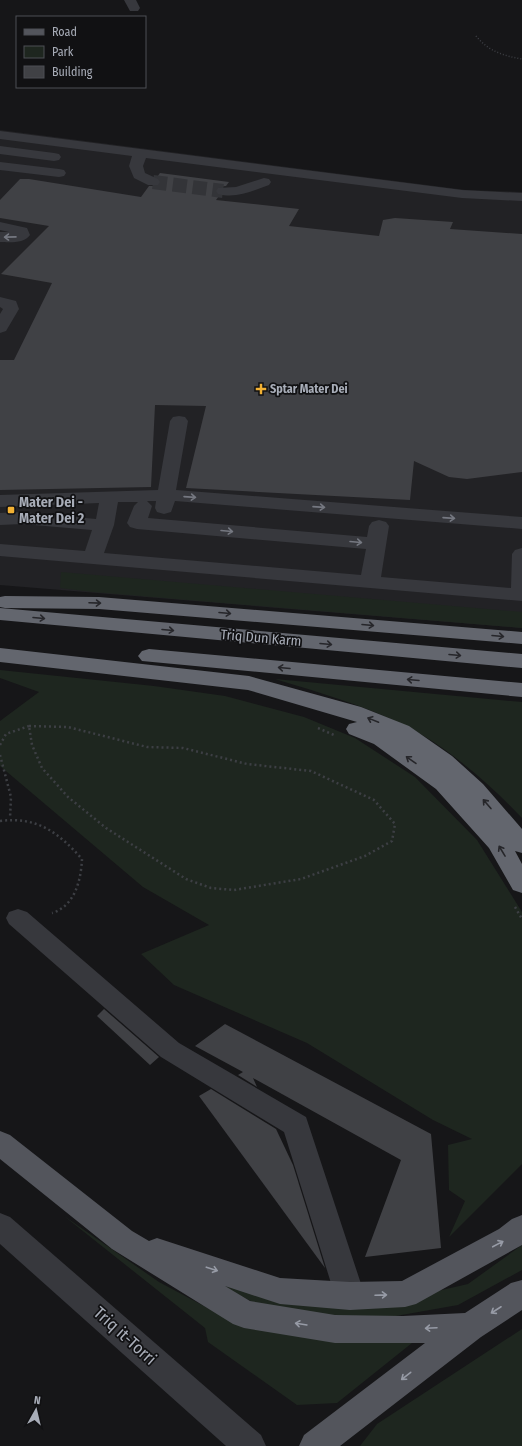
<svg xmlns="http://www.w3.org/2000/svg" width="522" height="1446" font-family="'Fira Sans Condensed',sans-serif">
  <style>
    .built { fill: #222225 }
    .green { fill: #1e261f }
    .building { fill: #404145 }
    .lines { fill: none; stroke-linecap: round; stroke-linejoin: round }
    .minor-tunnel { stroke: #333438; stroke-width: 14; stroke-dasharray: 14 6; stroke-linecap: butt }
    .path-far1 { stroke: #3d3f44; stroke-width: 1.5; stroke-dasharray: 1 2; stroke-linecap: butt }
    .path { stroke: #3d3f44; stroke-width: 2.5; stroke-dasharray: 2 3; stroke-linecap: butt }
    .minor { fill: #37383d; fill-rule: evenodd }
    .major { fill: #53555c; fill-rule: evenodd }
    .highway { fill: #63666e; fill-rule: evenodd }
    .oneway { stroke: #757881 }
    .oneway2 { stroke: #26262a }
    .oneway3 { stroke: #979ba6 }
    .poi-dot { fill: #f2b134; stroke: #111113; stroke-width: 1.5 }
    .labels { text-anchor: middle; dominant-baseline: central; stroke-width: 3.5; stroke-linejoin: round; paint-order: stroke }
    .far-poi-label { font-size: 12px; font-weight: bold; fill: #a8adb8; stroke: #111113; text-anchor: start }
    .poi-label { font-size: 14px; font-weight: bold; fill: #a8adb8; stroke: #111113; text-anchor: start }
    .street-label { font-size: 14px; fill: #a8adb8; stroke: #111113 }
    .near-street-label { font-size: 17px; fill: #a8adb8; stroke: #111113 }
  </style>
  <rect width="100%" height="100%" fill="#161618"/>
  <path class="built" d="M0 130 466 190 522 192V628L0 585Z"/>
  <g class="green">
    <path d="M61 572 522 612V628L93 592 60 588Z"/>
    <path d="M0 670 154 686 225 696 304 717 355 738 415 777 477 840 522 912V1164L449 1237 465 1201 449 1190 448 1145 472 1139 433 1120 307 1043 174 985 141 954 209 925 143 887 0 766V721L39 692 0 678Z"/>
    <path d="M275 679 522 702V818C490 784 444 744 402 724 362 705 318 692 275 679Z"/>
    <path d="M64 1216 159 1282 232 1321 417 1339 337 1403 297 1405 208 1342 205 1328Z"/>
    <path d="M522 1245V1270L458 1305 362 1322 259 1305 179 1266 363 1308 468 1284Z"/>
    <path d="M522 1329V1446H360L377 1424Z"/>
  </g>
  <g class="building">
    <path d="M160 173 229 182 226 186 217 187 215 192 219 196 216 200 299 209 289 226 379 236 383 220 395 218 453 222 450 229 522 234V472L467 479 449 477 414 461 410 500 186 488 206 406 155 405 151 487 0 490V360H14L52 283 1 274 49 226 0 218V200L20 179H29L141 197 149 186H159L161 181 157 177Z"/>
    <path d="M104 1009 159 1057 150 1065 97 1016Z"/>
    <path d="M225 1024 431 1134 441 1248 365 1257 401 1160 253 1078 257 1087 238 1075 243 1072 195 1046Z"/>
    <path d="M211 1089 276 1129 293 1165 325 1268 199 1096Z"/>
  </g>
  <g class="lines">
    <path class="minor-tunnel" d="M153 182 223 191"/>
    <path class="path-far1" d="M476 36C488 51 504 56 522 59"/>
    <g class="path">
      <path d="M29 726 68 727 147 747 183 748 247 764 311 771 374 800 395 824 392 841 365 856 301 879 234 890 211 888 186 879 106 828 68 797 42 768 32 745Z"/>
      <path d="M318 728 334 735"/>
      <path d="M0 745 6 734 29 726"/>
      <path d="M0 755 11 797 10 818"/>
      <path d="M0 821C37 816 59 833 82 859 81 880 75 906 52 913"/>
      <path d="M515 907 522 919"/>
    </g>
    <g class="minor">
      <path d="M124 0H136L140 8 138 11H130Z"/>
      <path d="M0 131 462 190 522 193V201L462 198 146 158 143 166 145 173 158 179 160 182 158 185H148L134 178 129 166 132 156 0 139Z"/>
      <path d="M0 146 54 153 59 154 61 157 59 160 54 161 0 154Z"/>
      <path d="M0 162 59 169 64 170 66 173 64 176 59 177 0 170Z"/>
      <path d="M264 178 269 179 271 182 269 185C252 191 236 199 218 194L216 191 218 188 236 187Z"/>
      <path d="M0 222 27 228 30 235C24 244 9 242 0 242V232H9L0 230Z"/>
      <path d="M0 297 16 301 19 309 6 331 0 333V314L3 309 0 307Z"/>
      <path d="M179 416 185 417 188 421 176 490 522 517V529L175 501 171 512 164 514 157 512 155 508 156 501H147L152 506 148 518 367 537 369 526 372 522 379 520 386 522 389 526 381 577 511 588 512 554 515 550 522 548V601L0 556V544L85 551 92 530 22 524 0 525V513L22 512 96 519 99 503 0 507V495L158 490 170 421 173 417ZM118 502H138L134 506 127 523 130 527 137 529 366 549 361 575 104 553 114 525Z"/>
      <path d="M18 909 27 912 179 1043 306 1117 365 1296 361 1306 350 1310 339 1306 335 1296 284 1132 161 1057 9 924 6 918 9 912Z"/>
      <path d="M0 1213 10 1217 261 1435 266 1446H226L0 1244Z"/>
    </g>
    <path class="major" d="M0 1131 10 1135 132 1231 149 1241 157 1238 280 1278 350 1282 402 1281 499 1229 512 1219 522 1215V1245L416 1304 405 1307 350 1310 280 1304 225 1286 250 1301 335 1315 403 1316 465 1313 511 1283 522 1280V1310L481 1337 340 1446H299L304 1435 425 1343H335L244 1328 233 1324 112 1249 0 1159Z"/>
    <g class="highway">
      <path d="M5 596 99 597 522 632V644L99 609 5 608 0 607V597Z"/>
      <path d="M0 608 522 654V668L0 620Z"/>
      <path d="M0 648 249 676 361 707 409 726 452 756 483 784 522 829V853L515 851 522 864V893L513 890 489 848 436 789 374 744 349 734 346 729 349 724 357 722 248 690 0 662Z"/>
      <path d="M149 649 522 683V697L142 661 138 656 142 651Z"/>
    </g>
  </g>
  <defs><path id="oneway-shaft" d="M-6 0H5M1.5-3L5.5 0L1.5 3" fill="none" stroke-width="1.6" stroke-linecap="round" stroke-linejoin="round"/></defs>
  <g class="oneway">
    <use href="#oneway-shaft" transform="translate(10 237) rotate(179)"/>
    <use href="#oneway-shaft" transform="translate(190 497) rotate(4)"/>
    <use href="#oneway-shaft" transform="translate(319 507) rotate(4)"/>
    <use href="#oneway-shaft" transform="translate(449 518) rotate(4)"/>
    <use href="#oneway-shaft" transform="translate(227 531) rotate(5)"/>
    <use href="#oneway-shaft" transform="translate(356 542) rotate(5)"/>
  </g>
  <g class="oneway2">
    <use href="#oneway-shaft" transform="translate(95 603) rotate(2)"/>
    <use href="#oneway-shaft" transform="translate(225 613) rotate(5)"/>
    <use href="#oneway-shaft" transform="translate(39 618) rotate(5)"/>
    <use href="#oneway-shaft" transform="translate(368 625) rotate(5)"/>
    <use href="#oneway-shaft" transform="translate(168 630) rotate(5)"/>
    <use href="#oneway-shaft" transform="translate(498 636) rotate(5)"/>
    <use href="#oneway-shaft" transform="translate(326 644) rotate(5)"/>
    <use href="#oneway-shaft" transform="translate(455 655) rotate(5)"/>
    <use href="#oneway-shaft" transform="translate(284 668) rotate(-175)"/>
    <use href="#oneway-shaft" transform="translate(413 680) rotate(-175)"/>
    <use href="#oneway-shaft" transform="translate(373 720) rotate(-158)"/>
    <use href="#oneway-shaft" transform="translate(411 760) rotate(-145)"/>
    <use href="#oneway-shaft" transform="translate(487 804) rotate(-131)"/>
    <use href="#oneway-shaft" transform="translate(502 851) rotate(-121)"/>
  </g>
  <g class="oneway3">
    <use href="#oneway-shaft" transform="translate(498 1244) rotate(-28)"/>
    <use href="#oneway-shaft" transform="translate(212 1269) rotate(18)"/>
    <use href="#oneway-shaft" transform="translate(381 1295) rotate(-2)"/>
    <use href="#oneway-shaft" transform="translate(496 1310) rotate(147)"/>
    <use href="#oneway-shaft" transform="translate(301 1324) rotate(-171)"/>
    <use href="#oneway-shaft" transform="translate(431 1328) rotate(177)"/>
    <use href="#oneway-shaft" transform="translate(406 1376) rotate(142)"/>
  </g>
  <g class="poi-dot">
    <path d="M259 383h4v4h4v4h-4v4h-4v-4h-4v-4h4z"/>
    <rect x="7" y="506" width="8" height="8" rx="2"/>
  </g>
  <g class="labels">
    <g class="far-poi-label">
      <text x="270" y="389">Sptar Mater Dei</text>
    </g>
    <g class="poi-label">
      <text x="19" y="502">Mater Dei -<tspan x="19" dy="16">Mater Dei 2</tspan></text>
    </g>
    <g class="street-label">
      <text transform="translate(261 638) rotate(5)">Triq Dun Karm</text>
    </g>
    <g class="near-street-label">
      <text transform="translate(125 1336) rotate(42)">Triq it-Torri</text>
    </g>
  </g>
  <rect x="16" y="16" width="130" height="72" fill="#111113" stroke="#4d4f55"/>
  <rect x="24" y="29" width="20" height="6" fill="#53555c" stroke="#4d4f55"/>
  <text x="52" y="36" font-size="12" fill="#a8adb8">Road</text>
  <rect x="24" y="46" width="20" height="12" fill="#1e261f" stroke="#4d4f55"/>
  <text x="52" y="56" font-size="12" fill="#a8adb8">Park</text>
  <rect x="24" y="66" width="20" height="12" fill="#404145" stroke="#4d4f55"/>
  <text x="52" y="76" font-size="12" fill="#a8adb8">Building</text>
  <g transform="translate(36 1410) rotate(8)" stroke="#111113" stroke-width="3" paint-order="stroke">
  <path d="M0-3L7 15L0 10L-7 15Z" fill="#a8adb8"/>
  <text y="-6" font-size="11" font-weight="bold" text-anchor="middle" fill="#a8adb8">N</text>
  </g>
</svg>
